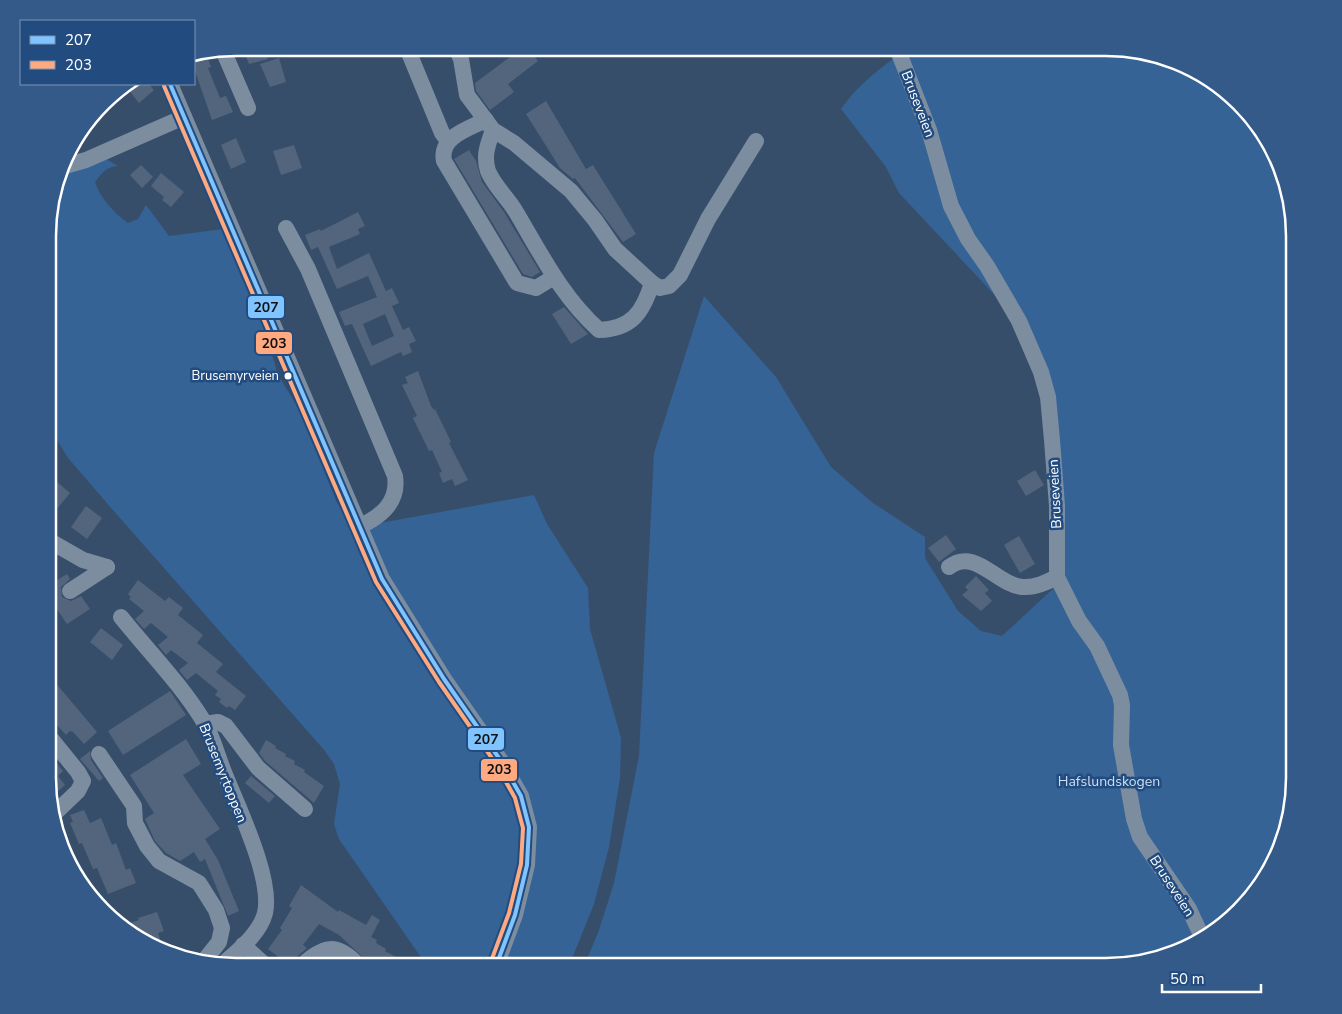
<svg xmlns="http://www.w3.org/2000/svg" width="1342" height="1014" font-family="'Nunito Sans',sans-serif">
  <style>
    .green { fill: #356395 }
    .building { fill: #52657c; fill-rule: evenodd }
    .lines { fill: none; stroke-linecap: round; stroke-linejoin: round }
    .minor { stroke: #7d8da0; stroke-width: 16 }
    .bus-1-casing { stroke: #224c7f; stroke-width: 8 }
    .bus-2-casing { stroke: #224c7f; stroke-width: 8 }
    .bus-1 { stroke: #80c4ff; stroke-width: 4 }
    .bus-2 { stroke: #ffa980; stroke-width: 4 }
    .bus-dot { fill: #fff; stroke: #224c7f; stroke-width: 2 }
    .labels { text-anchor: middle; dominant-baseline: central; stroke-width: 5; stroke-linejoin: round; paint-order: stroke }
    .bus-label { font-size: 13px; fill: #fff; stroke: #224c7f; text-anchor: end }
    .street-label { font-size: 14px; fill: #fff; stroke: #224c7f }
    .park-label { font-size: 14px; fill: #cadff5; stroke: #224c7f }
    .rim { fill: none; stroke: #fff; stroke-width: 2.5 }
    .line-badge { stroke: #224c7f; stroke-width: 2 }
    .pale-badge-label { font-size: 14px; text-anchor: middle; font-weight: bold; fill: #111 }
  </style>
  <rect width="100%" height="100%" fill="#374e6a"/>
  <g class="green">
    <path d="M908 48H1118L1178 62 1230 94 1275 153 1294 236V790L1280 850 1248 902 1189 947 1105 966H584L598 933 614 883 639 756 654 453 704 296 776 377 831 467 873 503 925 537V558L958 611 981 631 1002 636 1055 587 1052 440 1019 321 899 193 886 167 841 109C858 84 884 65 908 48Z"/>
    <path d="M106 159 118 166C107 166 101 174 95 182 100 198 114 213 128 223L138 219 146 205 169 236 223 229 262 322 278 375 300 411 337 503 358 527 534 495 547 524 588 588 590 629 621 738 620 778 609 847 594 904 569 966H427L339 839 334 824 340 784 334 764 325 751 112 509 68 458 49 427V212L61 175Z"/>
  </g>
  <g class="building">
    <path d="M260 48H264L268 59 249 64 245 54Z"/>
    <path d="M522 48H528L538 61 508 84 514 92 490 110 476 91 475 83Z"/>
    <path d="M207 56 211 67 208 68 220 98 226 96 233 112 212 120 194 68V61Z"/>
    <path d="M279 58 286 82 270 87 260 64Z"/>
    <path d="M130 84H149L154 90 139 103 128 89 126 86Z"/>
    <path d="M546 101 586 169 593 165 636 234 623 242 575 178 573 179 560 168 526 114Z"/>
    <path d="M236 138 246 162 231 169 221 145Z"/>
    <path d="M294 145 302 168 281 175 273 151Z"/>
    <path d="M469 150 476 161 482 182 504 212 540 272 532 277 523 274 454 159Z"/>
    <path d="M141 165 153 177 142 188 130 175Z"/>
    <path d="M161 173 184 192 171 207 162 200 164 197 151 186Z"/>
    <path d="M358 212 365 226 358 229 360 234 329 247 337 269 369 253 386 291 392 288 399 303 392 306 403 330 409 327 416 341 409 344 412 352 403 356 401 352 371 366 352 324 345 326 339 312 377 297 368 276 337 289 318 247 311 250 305 235 320 229 321 231ZM385 314 394 336 372 346 363 324Z"/>
    <path d="M564 307 588 334 571 344 552 314Z"/>
    <path d="M418 371 431 406 434 410 435 409 451 442 449 443 468 480 455 486 452 479 443 483 439 473 442 472 432 450 429 451 413 418 417 416 402 385 408 383 405 377Z"/>
    <path d="M1035 470 1044 485 1026 496 1017 481Z"/>
    <path d="M57 482 70 493 48 520 49 492Z"/>
    <path d="M86 506 102 518 87 539 71 527Z"/>
    <path d="M946 535 956 549 939 562 928 548Z"/>
    <path d="M1019 536 1035 564 1020 573 1004 545Z"/>
    <path d="M67 574 70 579 61 587 62 597 71 601 81 596 90 609 67 624 48 596V586Z"/>
    <path d="M976 576 989 590 985 593 992 601 981 611 962 595 968 590 965 587Z"/>
    <path d="M138 580 165 601 169 597 183 608 178 615 203 635 197 643 223 664 216 672 246 696 235 710 229 706 227 708 219 702 221 699 215 695 218 691 196 673 187 680 179 670 188 663 171 650 166 655 158 645 168 637 151 623 144 629 135 619 144 611 129 599 131 597 128 594Z"/>
    <path d="M101 628 123 645 112 660 90 642Z"/>
    <path d="M48 674 97 732 84 744 73 732 70 731 66 735 48 715Z"/>
    <path d="M170 691 186 715 123 755 108 731Z"/>
    <path d="M186 739 201 764 183 775 220 829 205 839 218 860 239 911 228 916 205 859 200 862 194 852 180 861 166 853 155 841 145 819 154 813 130 775Z"/>
    <path d="M266 740 276 746 275 748 286 754 285 756 295 761 294 764 305 770 304 772 324 786 314 803 265 761 259 753Z"/>
    <path d="M90 751 91 760 103 778 99 781 80 759Z"/>
    <path d="M48 753 63 771 58 776 65 785 50 798 48 790Z"/>
    <path d="M251 776 275 796 269 803 245 783Z"/>
    <path d="M84 810 90 823 101 818 112 845 116 843 126 870 130 868 136 883 108 894 97 868 93 869 82 843 79 844 70 823 73 822 70 815Z"/>
    <path d="M301 885 338 912 339 910 366 925 372 915 380 920 371 937 377 940 376 943 386 949 385 951 396 957 390 966H376L368 962 339 935 319 924 303 945 307 948 294 959 287 957 284 961 268 949 282 930 280 928 292 908 289 906Z"/>
    <path d="M157 912 164 931 158 933 164 952 122 926 139 920 138 918Z"/>
  </g>
  <g class="lines">
    <g class="minor">
      <path d="M407 48 442 133 448 141"/>
      <path d="M456 48 461 59 467 95 493 130 514 143 571 191 595 220 615 249 652 283C643 312 632 329 599 330 562 297 541 254 516 212 508 198 494 186 488 171 483 156 488 144 493 130"/>
      <path d="M897 48 929 130 951 206 968 239 987 266 1019 321 1041 372 1048 397 1052 440 1057 506V577L1079 621 1097 646 1120 695 1122 705 1121 745 1134 819 1140 837 1189 909 1202 937"/>
      <path d="M223 50 248 108"/>
      <path d="M170 84 382 579 444 679 501 761 521 796 529 827 527 865 515 915 496 966"/>
      <path d="M486 120C468 129 439 137 444 161L517 283 536 288 554 277"/>
      <path d="M65 166 86 160 184 117"/>
      <path d="M286 228 308 269 395 476C399 502 381 517 358 527"/>
      <path d="M652 283 660 288 669 286 680 275 708 219 756 141"/>
      <path d="M48 540 83 560 107 567"/>
      <path d="M949 567C976 547 996 585 1023 587 1035 588 1047 582 1057 577"/>
      <path d="M70 591 107 567"/>
      <path d="M121 617C149 652 181 684 204 722 213 737 217 755 224 772 237 805 273 878 265 913 260 934 236 952 222 965"/>
      <path d="M205 724 218 722 226 726 258 768 305 809"/>
      <path d="M48 735 78 772 83 781 78 791 54 814"/>
      <path d="M99 754 134 806 135 823 147 846 159 861 199 883 216 910 222 928 219 942 204 961"/>
      <path d="M243 945 266 966"/>
      <path d="M301 966C324 946 336 941 359 966"/>
    </g>
    <g class="bus-1-casing">
      <path id="bus-1" d="M170 84 382 579 444 679 501 761 521 796 529 827 527 865 515 915 496 966"/>
    </g>
    <g class="bus-2-casing">
      <path id="bus-2" d="M164 86 376 582 439 682 496 764 515 798 523 828 521 864 509 913 490 964"/>
    </g>
    <use href="#bus-1" class="bus-1"/>
    <use href="#bus-2" class="bus-2"/>
  </g>
  <circle class="bus-dot" cx="288" cy="376" r="4.5"/>
  <g class="labels">
    <g class="bus-label">
      <text x="279" y="376">Brusemyrveien</text>
    </g>
    <g class="street-label">
      <text transform="translate(918 104) rotate(69)">Bruseveien</text>
      <text transform="translate(1055 494) rotate(-93)">Bruseveien</text>
      <text transform="translate(223 773) rotate(68)">Brusemyrtoppen</text>
      <text transform="translate(1172 886) rotate(57)">Bruseveien</text>
    </g>
    <g class="park-label">
      <text x="1109" y="781">Hafslundskogen</text>
    </g>
  </g>
  <path d="M0 0H1342V1014H0ZM236 56H1106A180 180 0 0 1 1286 236V778A180 180 0 0 1 1106 958H236A180 180 0 0 1 56 778V236A180 180 0 0 1 236 56Z" fill="#345a89" fill-rule="evenodd"/>
  <path class="rim" d="M236 56H1106A180 180 0 0 1 1286 236V778A180 180 0 0 1 1106 958H236A180 180 0 0 1 56 778V236A180 180 0 0 1 236 56Z"/>
  <g class="line-badge">
    <rect x="247" y="295" width="38" height="24" rx="5" fill="#80c4ff"/>
    <rect x="255" y="331" width="38" height="24" rx="5" fill="#ffa980"/>
    <rect x="467" y="727" width="38" height="24" rx="5" fill="#80c4ff"/>
    <rect x="480" y="758" width="38" height="24" rx="5" fill="#ffa980"/>
  </g>
  <g class="pale-badge-label">
    <text x="266" y="312">207</text>
    <text x="274" y="348">203</text>
    <text x="486" y="744">207</text>
    <text x="499" y="774">203</text>
  </g>
  <rect x="20" y="20" width="175" height="65" fill="#224c7f" stroke="#7a94b2"/>
  <rect x="30" y="36" width="25" height="8" fill="#80c4ff" stroke="#7a94b2"/>
  <text x="65" y="45" font-size="15" fill="#ffffff">207</text>
  <rect x="30" y="61" width="25" height="8" fill="#ffa980" stroke="#7a94b2"/>
  <text x="65" y="70" font-size="15" fill="#ffffff">203</text>
  <path d="M1162 984v8h99v-8" fill="none" stroke="#ffffff" stroke-width="2.5"/>
  <text x="1170" y="984" font-size="15" fill="#ffffff" stroke="#224c7f" stroke-width="4" paint-order="stroke">50 m</text>
</svg>
